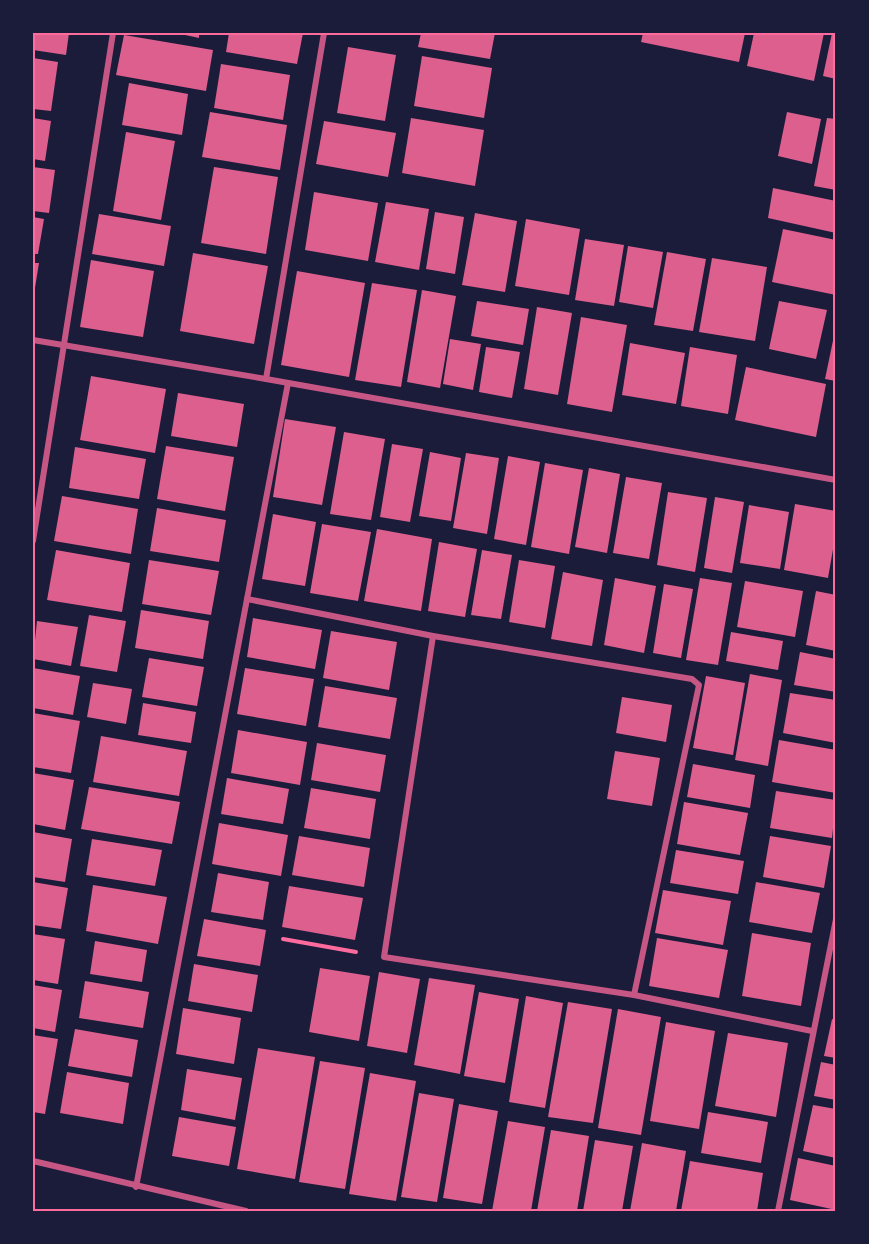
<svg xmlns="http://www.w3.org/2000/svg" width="869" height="1244" font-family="Signika,sans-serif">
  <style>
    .building { fill: #dd5f8e }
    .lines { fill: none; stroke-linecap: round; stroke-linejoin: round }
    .path { stroke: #ff6b9d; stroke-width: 4 }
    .minor { stroke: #c65784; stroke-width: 6 }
    .neatline { fill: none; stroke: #ff6b9d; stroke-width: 2 }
  </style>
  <rect width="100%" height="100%" fill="#1b1b3a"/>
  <g class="building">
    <path d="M33 33H69L66 55 33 50Z"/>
    <path d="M176 33H199V38Z"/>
    <path d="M229 33H303L297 64 226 52Z"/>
    <path d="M421 33H495L490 59 418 47Z"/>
    <path d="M643 33H745L739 62 641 42Z"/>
    <path d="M754 33H824L814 81 747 66Z"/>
    <path d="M832 33H836V79L823 76Z"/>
    <path d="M124 35 213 50 206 91 116 75Z"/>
    <path d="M348 47 396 55 385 121 337 113Z"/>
    <path d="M422 56 492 68 484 118 414 106Z"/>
    <path d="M33 58 58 62 51 111 33 109Z"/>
    <path d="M221 64 290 75 283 120 214 108Z"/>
    <path d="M129 83 188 94 182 135 122 125Z"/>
    <path d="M210 112 287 125 280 170 202 157Z"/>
    <path d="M787 112 821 119 812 164 778 156Z"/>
    <path d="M33 118 51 121 45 161 33 159Z"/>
    <path d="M411 118 484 130 475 186 402 173Z"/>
    <path d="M827 118 836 119V190L814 186Z"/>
    <path d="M324 121 396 133 388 177 316 164Z"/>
    <path d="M126 132 175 141 161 220 113 211Z"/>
    <path d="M33 167 55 170 49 213 33 211Z"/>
    <path d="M214 167 278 177 266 254 201 243Z"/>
    <path d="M773 188 836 201V233L768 218Z"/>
    <path d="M314 192 378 203 368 261 305 250Z"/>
    <path d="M386 202 429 209 419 270 375 262Z"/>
    <path d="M435 212 464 217 455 274 426 269Z"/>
    <path d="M475 213 517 221 505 292 462 285Z"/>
    <path d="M99 214 171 226 164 266 92 254Z"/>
    <path d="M33 217 44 219 38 254H33Z"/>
    <path d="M526 219 580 229 569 295 515 286Z"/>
    <path d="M783 229 836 240V295L772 282Z"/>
    <path d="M585 239 624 245 614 306 575 300Z"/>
    <path d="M628 246 663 252 653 308 619 302Z"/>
    <path d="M667 252 706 259 693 331 654 325Z"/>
    <path d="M193 253 268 266 254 344 180 331Z"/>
    <path d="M712 258 767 267 755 341 699 332Z"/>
    <path d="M91 260 154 271 143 337 80 327Z"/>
    <path d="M33 263H39L34 294H33Z"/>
    <path d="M297 271 365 283 349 377 281 365Z"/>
    <path d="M372 283 417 290 401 387 355 380Z"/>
    <path d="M422 290 456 296 440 388 407 382Z"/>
    <path d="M477 301 529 309 523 345 471 336Z"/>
    <path d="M779 301 827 310 816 359 769 349Z"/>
    <path d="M537 307 572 313 558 395 524 389Z"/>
    <path d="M581 317 627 325 612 412 567 404Z"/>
    <path d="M835 331H836V381L825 379Z"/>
    <path d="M450 339 481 344 473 390 443 384Z"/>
    <path d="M630 343 685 353 676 404 622 395Z"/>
    <path d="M486 347 520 352 512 398 479 392Z"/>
    <path d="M690 347 737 355 728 414 681 406Z"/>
    <path d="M746 367 826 384 816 437 735 420Z"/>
    <path d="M91 376 166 389 155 453 80 440Z"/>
    <path d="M178 393 244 404 237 447 171 436Z"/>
    <path d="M285 419 336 427 322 505 273 497Z"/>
    <path d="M344 432 385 439 371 520 330 514Z"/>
    <path d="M392 444 423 449 410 522 380 517Z"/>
    <path d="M166 446 234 457 225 511 157 499Z"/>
    <path d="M75 447 146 459 139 499 69 488Z"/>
    <path d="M430 452 461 458 451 521 419 516Z"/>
    <path d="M466 453 499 458 487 534 453 528Z"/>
    <path d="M508 456 540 462 526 545 494 539Z"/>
    <path d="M545 463 583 470 569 554 531 547Z"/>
    <path d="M589 468 620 474 607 553 575 547Z"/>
    <path d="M626 477 662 483 649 559 613 553Z"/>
    <path d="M668 492 707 498 695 572 657 565Z"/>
    <path d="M62 496 138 509 131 554 54 541Z"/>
    <path d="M715 497 744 502 732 573 704 568Z"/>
    <path d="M795 504 836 511V532L828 578 784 570Z"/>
    <path d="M749 505 789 512 780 569 740 563Z"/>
    <path d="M157 508 226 520 219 562 150 551Z"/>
    <path d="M273 514 316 522 305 586 262 579Z"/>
    <path d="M322 524 371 532 358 601 310 593Z"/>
    <path d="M377 529 432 539 421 611 364 601Z"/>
    <path d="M439 542 477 549 465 617 428 611Z"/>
    <path d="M56 550 130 563 122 612 47 600Z"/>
    <path d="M482 550 512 555 501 619 471 615Z"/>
    <path d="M149 560 219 571 211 615 142 604Z"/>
    <path d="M519 560 555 566 545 628 509 622Z"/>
    <path d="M563 572 603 580 592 646 551 639Z"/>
    <path d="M615 578 656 586 644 653 604 645Z"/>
    <path d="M700 578 732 583 718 665 686 660Z"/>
    <path d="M745 581 803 591 795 637 737 627Z"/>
    <path d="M664 584 693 589 681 658 653 653Z"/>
    <path d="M816 591 836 595V651L806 645Z"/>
    <path d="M141 610 209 621 203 659 135 648Z"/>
    <path d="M89 615 126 621 117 672 80 666Z"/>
    <path d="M253 618 322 630 315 669 247 657Z"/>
    <path d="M37 621 78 627 71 666 33 659Z"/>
    <path d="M331 631 397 642 389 690 323 678Z"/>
    <path d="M731 632 783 641 778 670 726 661Z"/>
    <path d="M800 652 836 659V692L794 685Z"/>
    <path d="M149 658 204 667 197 706 142 697Z"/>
    <path d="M33 668 80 676 73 715 33 708Z"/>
    <path d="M245 668 314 679 306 726 237 714Z"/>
    <path d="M750 674 782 680 768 766 735 760Z"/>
    <path d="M706 676 745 683 733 755 693 748Z"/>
    <path d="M93 683 132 689 126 724 87 717Z"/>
    <path d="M325 686 397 698 390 739 318 727Z"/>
    <path d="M790 693 836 700V743L783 733Z"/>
    <path d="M622 697 672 705 666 742 616 733Z"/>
    <path d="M143 703 196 712 191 743 138 735Z"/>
    <path d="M33 713 80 721 71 773 33 767Z"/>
    <path d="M238 730 307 742 300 785 231 773Z"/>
    <path d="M101 736 187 751 179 796 93 782Z"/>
    <path d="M779 740 836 750V793L772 782Z"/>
    <path d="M317 743 386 755 380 792 311 780Z"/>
    <path d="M615 751 660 758 652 806 607 799Z"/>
    <path d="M693 764 755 775 750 808 687 797Z"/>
    <path d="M33 773 74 780 65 830 33 824Z"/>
    <path d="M227 778 289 789 283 824 221 814Z"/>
    <path d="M89 787 180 802 172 844 81 829Z"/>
    <path d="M311 788 376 799 370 839 304 828Z"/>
    <path d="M776 791 836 800 832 838 770 828Z"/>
    <path d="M684 802 748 813 740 855 677 844Z"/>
    <path d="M219 823 288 835 281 876 212 864Z"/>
    <path d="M33 832 72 839 65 882 33 877Z"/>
    <path d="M299 836 370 848 364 887 292 875Z"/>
    <path d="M770 836 831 846 824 888 763 877Z"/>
    <path d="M92 839 162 850 155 886 86 875Z"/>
    <path d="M676 850 744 861 738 894 670 883Z"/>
    <path d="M218 873 269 882 263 920 211 912Z"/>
    <path d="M33 882 68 888 61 929 33 925Z"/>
    <path d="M756 882 820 893 812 933 749 922Z"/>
    <path d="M93 885 167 897 158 944 86 931Z"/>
    <path d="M289 886 363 898 355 940 282 927Z"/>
    <path d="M663 890 731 901 723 945 655 933Z"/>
    <path d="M204 919 266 930 260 966 197 956Z"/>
    <path d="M752 933 811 943 801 1006 742 996Z"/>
    <path d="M33 934 65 939 58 984 33 980Z"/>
    <path d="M657 938 728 950 719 998 649 986Z"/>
    <path d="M95 941 147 950 142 982 90 974Z"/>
    <path d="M194 964 258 975 252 1012 188 1001Z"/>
    <path d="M320 968 370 976 359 1041 309 1032Z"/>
    <path d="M379 972 420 979 407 1053 367 1046Z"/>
    <path d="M429 978 475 985 460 1074 414 1065Z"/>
    <path d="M85 981 149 992 143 1028 79 1018Z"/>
    <path d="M33 985 62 990 55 1032 33 1028Z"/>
    <path d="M479 992 519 999 505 1083 464 1076Z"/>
    <path d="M526 996 563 1003 545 1108 509 1102Z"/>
    <path d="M568 1002 612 1009 593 1123 548 1117Z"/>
    <path d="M183 1008 241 1018 234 1064 176 1054Z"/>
    <path d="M618 1009 661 1017 641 1135 598 1128Z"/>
    <path d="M832 1019 836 1020V1058L824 1056Z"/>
    <path d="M666 1022 715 1031 699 1129 650 1121Z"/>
    <path d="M75 1029 138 1040 132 1077 68 1066Z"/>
    <path d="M728 1033 788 1043 776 1117 715 1106Z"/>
    <path d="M33 1035 58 1039 45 1114 33 1112Z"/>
    <path d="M258 1048 315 1057 295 1179 237 1169Z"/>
    <path d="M320 1061 365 1068 345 1189 299 1182Z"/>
    <path d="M821 1062 836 1065V1100L814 1096Z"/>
    <path d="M187 1069 242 1078 235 1120 181 1110Z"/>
    <path d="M67 1072 129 1083 123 1124 60 1113Z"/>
    <path d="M370 1073 416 1081 396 1201 349 1194Z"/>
    <path d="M419 1093 454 1099 437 1202 401 1197Z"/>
    <path d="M459 1104 498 1111 482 1204 443 1198Z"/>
    <path d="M813 1105 836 1109V1158L803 1151Z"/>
    <path d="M708 1112 768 1122 761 1163 701 1153Z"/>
    <path d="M179 1117 236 1127 229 1166 172 1156Z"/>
    <path d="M508 1121 545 1127 531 1211H492Z"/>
    <path d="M551 1130 589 1136 577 1211H537Z"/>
    <path d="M595 1140 633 1146 622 1211H583Z"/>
    <path d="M642 1143 686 1151 676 1211H630Z"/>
    <path d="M798 1158 836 1166V1210L790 1200Z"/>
    <path d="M690 1161 763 1173 757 1211H681Z"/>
  </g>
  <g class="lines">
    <path class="path" d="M283 939 356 952"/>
    <g class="minor">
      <path d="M33 340 266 379 836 480"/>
      <path d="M266 379 324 33"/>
      <path d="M288 383 247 599 433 636 692 679 699 685 634 995"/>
      <path d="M33 541 113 33"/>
      <path d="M433 636 384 957 634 995 812 1031"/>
      <path d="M33 1161 246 1211"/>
      <path d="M136 1187 247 599"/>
      <path d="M778 1211 836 919"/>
    </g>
  </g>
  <rect width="869" height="1244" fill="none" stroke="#1b1b3a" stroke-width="69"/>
  <rect x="34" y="34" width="800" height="1176" class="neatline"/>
</svg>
